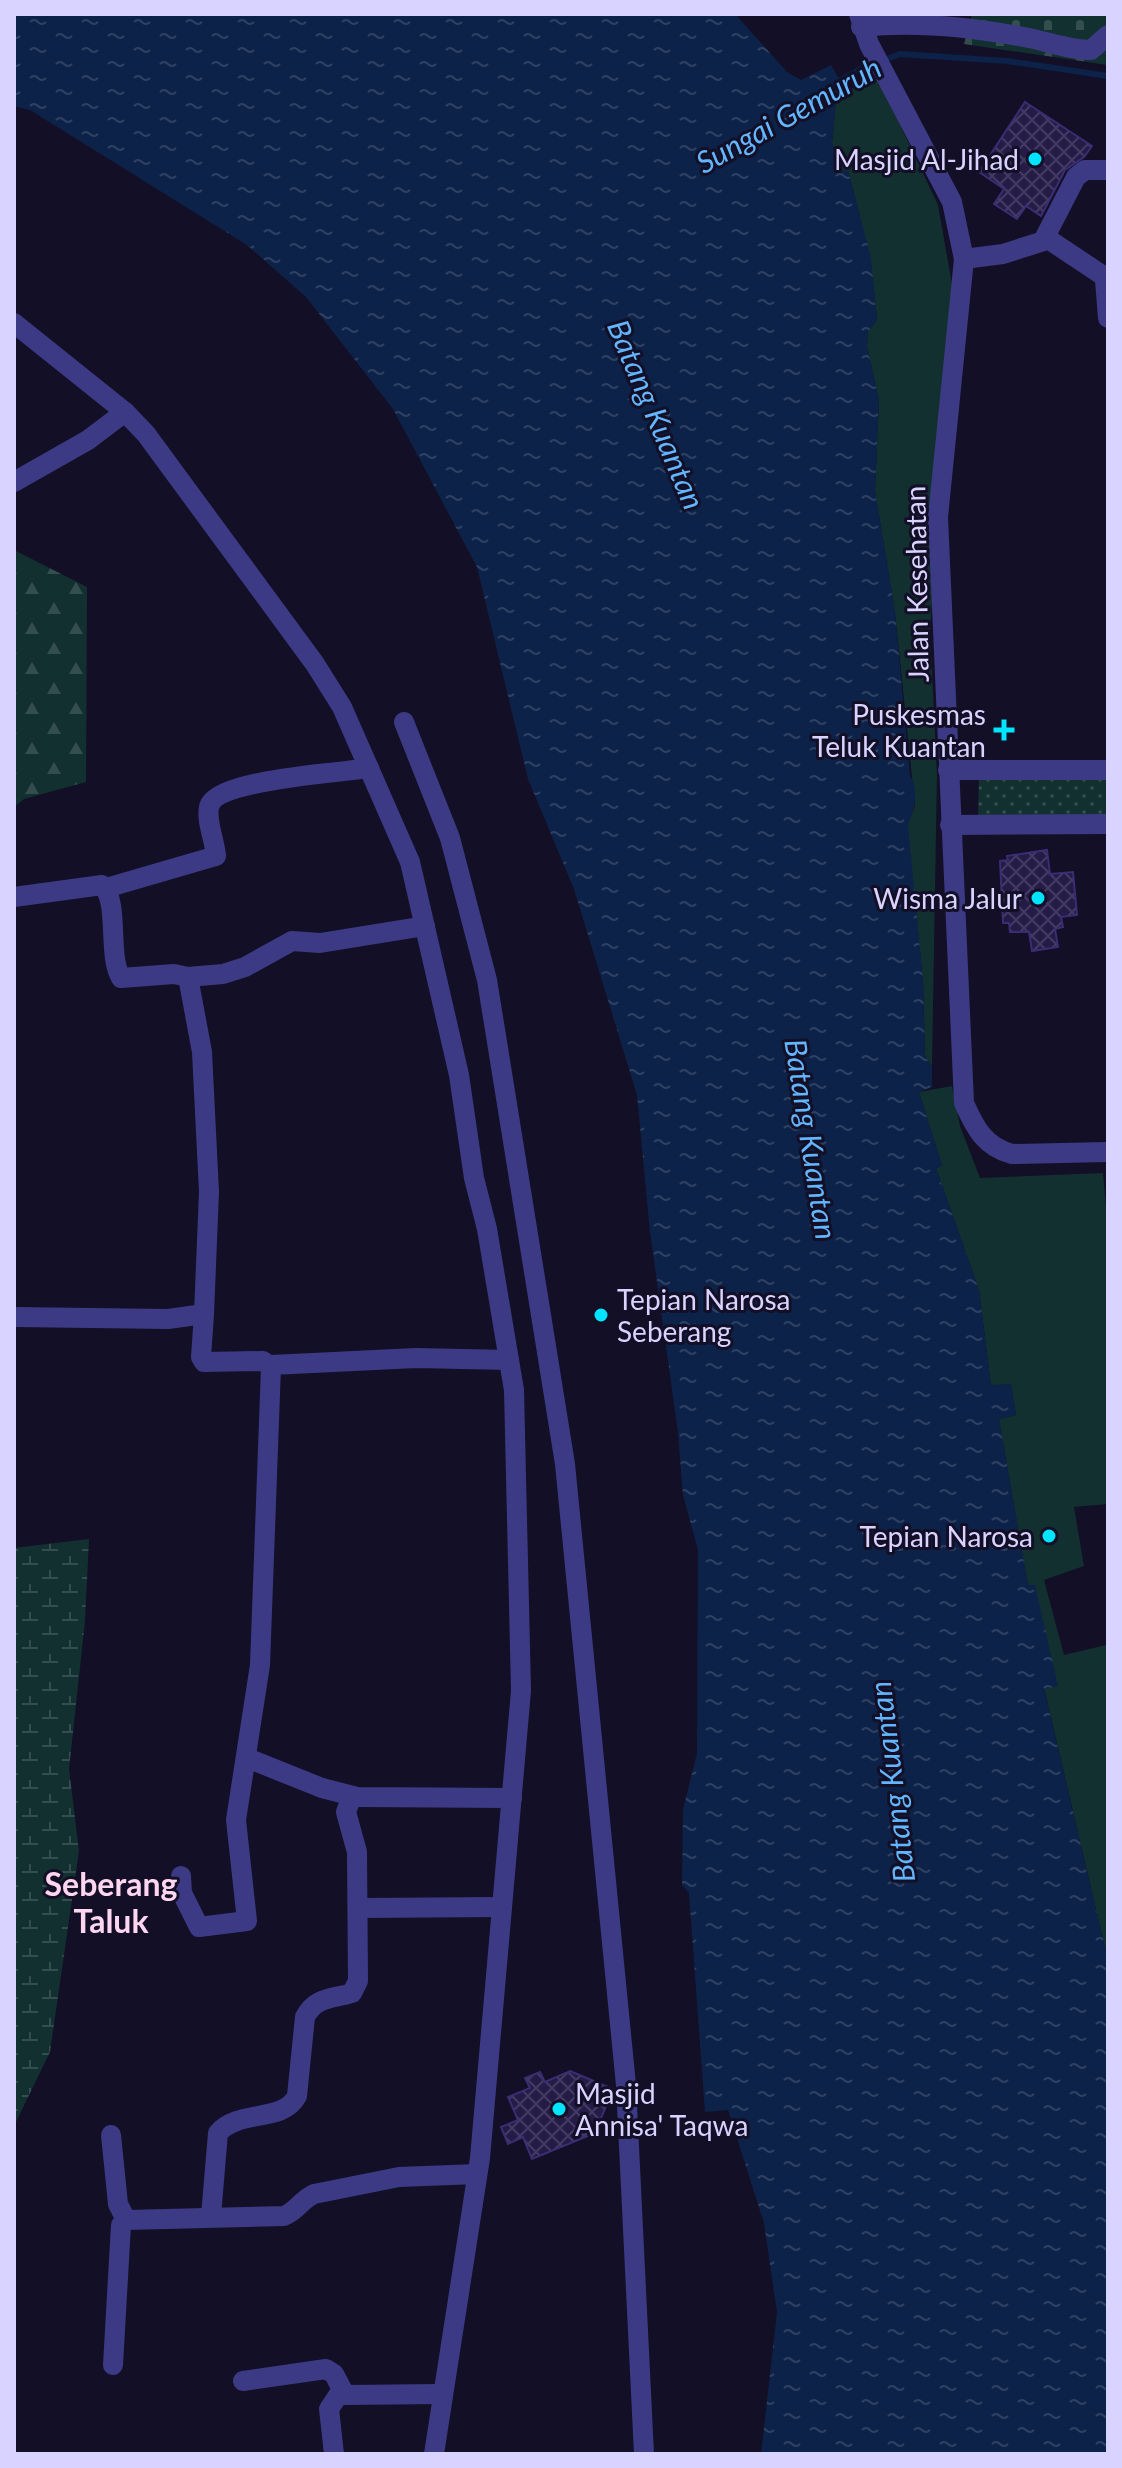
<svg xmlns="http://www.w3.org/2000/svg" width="1122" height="2468" font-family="Lato,sans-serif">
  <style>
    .green { fill: #12302f }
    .forest { fill: url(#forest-firs) }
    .wetland { fill: url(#wetland-marsh) }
    .cemetery { fill: url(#cemetery-stones) }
    .garden { fill: url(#garden-dots) }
    .water { fill: url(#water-ripples) }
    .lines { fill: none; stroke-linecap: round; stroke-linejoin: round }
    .stream { stroke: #0c2248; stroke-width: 6 }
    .building { fill: url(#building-cross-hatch); stroke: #3b2d73; stroke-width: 2 }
    .minor { stroke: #3d3a85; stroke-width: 20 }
    .poi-dot { fill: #00e5ff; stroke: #130f26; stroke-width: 3 }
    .labels { text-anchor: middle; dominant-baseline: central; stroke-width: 6; stroke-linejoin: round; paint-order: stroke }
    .poi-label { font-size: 28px; fill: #d9d4ff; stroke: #130f26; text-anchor: end }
    .street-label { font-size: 28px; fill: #d9d4ff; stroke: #130f26 }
    .water-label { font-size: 30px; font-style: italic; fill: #62b6ff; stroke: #130f26 }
    .quarter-label { font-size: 32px; font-weight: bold; fill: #ffd6f0; stroke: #130f26 }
  </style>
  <defs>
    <pattern id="forest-firs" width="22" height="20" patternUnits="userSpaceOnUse" patternTransform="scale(2)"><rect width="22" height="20" fill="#12302f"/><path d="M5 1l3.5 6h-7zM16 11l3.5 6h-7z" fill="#344d4e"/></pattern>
    <pattern id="wetland-marsh" width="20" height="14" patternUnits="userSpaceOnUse" patternTransform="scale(2)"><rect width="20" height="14" fill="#12302f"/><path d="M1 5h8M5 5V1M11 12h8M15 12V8" fill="none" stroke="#344d4e"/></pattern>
    <pattern id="cemetery-stones" width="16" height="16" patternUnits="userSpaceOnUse" patternTransform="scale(2)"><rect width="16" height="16" fill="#12302f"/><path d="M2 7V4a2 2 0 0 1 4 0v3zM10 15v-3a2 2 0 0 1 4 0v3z" fill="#344d4e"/></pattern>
    <pattern id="garden-dots" width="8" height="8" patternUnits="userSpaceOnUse" patternTransform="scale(2)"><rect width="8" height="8" fill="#12302f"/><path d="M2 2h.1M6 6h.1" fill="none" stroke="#344d4e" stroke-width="1.8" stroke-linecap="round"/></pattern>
    <pattern id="water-ripples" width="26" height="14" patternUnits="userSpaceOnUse" patternTransform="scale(2)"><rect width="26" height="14" fill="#0c2248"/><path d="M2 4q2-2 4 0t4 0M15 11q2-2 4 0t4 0" fill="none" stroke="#2f4163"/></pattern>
    <pattern id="building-cross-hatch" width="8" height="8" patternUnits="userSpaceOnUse" patternTransform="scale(2)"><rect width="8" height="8" fill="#241b47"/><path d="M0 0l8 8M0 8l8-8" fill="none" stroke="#433b63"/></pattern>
  </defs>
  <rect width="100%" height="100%" fill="#130f26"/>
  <g class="green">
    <path d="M878 78 938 205 952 284 930 631 937 774 932 1067 925 1056 923 980 907 824 915 806 895 612 875 491 879 401 867 346 868 332 877 320C873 268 862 221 848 171H843L832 144 836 100 846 91Z"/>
    <path d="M952 1086 960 1126 980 1178 1103 1173 1108 1230V1504L1074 1507 1084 1566 1044 1580 1064 1655 1106 1645 1108 1653V1960L1044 1688 1058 1686 1028 1586 999 1419 1016 1415 1011 1384 991 1386 979 1290 936 1168 942 1166 919 1092Z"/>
  </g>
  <path class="forest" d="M14 550 87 587 86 782 24 799 14 807Z"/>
  <path class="wetland" d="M89 1539 85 1621 69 1769 79 1851 50 2052 14 2126V1548Z"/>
  <path class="cemetery" d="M972 14H1108V65L964 44Z"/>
  <path class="garden" d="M979 773H1108V821H978Z"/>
  <path class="water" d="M14 14H735L787 72 801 80 831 65 846 91 836 100 832 144 843 171H848L871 258 877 320 868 332 867 346 879 401 875 491 895 612 910 776C920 792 914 808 908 825L923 980 925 1056 932 1067V1087L919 1092 942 1166 936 1168 979 1290 991 1385 1011 1384 1016 1415 999 1419 1028 1585H1035L1058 1686 1044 1689 1108 1960V2454H761L777 2312 764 2223 728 2110 705 2112 689 1893 682 1885 683 1810 697 1753 698 1550 683 1495 678 1432 650 1232 637 1095 574 889 528 779 477 567 393 409 306 297 247 245 30 110 14 106Z"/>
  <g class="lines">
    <path class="stream" d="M834 84 862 68 900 54 1007 61 1108 76"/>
  </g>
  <g class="building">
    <path d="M1025 102 1092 146 1084 157 1065 170 1041 216 1026 206 1017 219 994 204 1004 189 979 172Z"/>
    <path d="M1047 850 1050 874 1073 872 1077 915 1061 917 1063 927 1055 929 1058 947 1032 951 1029 932H1010L1009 923H1003L1000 861 1008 860 1007 856Z"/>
    <path d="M570 2071 613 2089 595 2133 532 2159 523 2137 508 2144 501 2127 518 2120 508 2097 530 2088 525 2078 540 2072 545 2082Z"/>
  </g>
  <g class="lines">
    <g class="minor">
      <path d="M859 14 869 44 952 202 964 259 938 517 964 1103C975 1128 985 1147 1012 1154L1108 1152"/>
      <path d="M861 27C915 21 971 27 1024 37 1047 41 1068 50 1091 50L1108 35"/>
      <path d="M1108 170H1085L1076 177 1045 237 1108 279"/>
      <path d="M964 259 1003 254 1047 240"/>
      <path d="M1105 280 1108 318"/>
      <path d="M14 323 125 412 146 434 315 664 342 707 410 862 459 1075 474 1178 487 1229 514 1390 521 1691 480 2158 434 2454"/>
      <path d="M14 482 88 440 125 412"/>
      <path d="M404 722 450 838 487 980 565 1464 626 2085 644 2454"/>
      <path d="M948 770H1108"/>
      <path d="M950 825 1108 824"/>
      <path d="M106 888 216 856C215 841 206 822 209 807 216 779 342 773 369 768"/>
      <path d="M14 897 102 885C120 902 107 954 121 978L174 974 188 977 202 1052 209 1192 204 1314 168 1319 14 1317"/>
      <path d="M188 977 223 974 245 967 292 941 320 943 425 926"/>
      <path d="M271 1365 416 1358 509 1360"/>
      <path d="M247 1758 322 1788 357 1797 512 1798"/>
      <path d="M181 1876 182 1893 199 1927 247 1921 236 1820 260 1665 271 1367 263 1361 204 1362 201 1357 204 1314"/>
      <path d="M360 1908 502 1907"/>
      <path d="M111 2135 118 2204 126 2220"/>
      <path d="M211 2216 218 2133C239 2109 283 2123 297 2096L305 2017C315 1997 332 1999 352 1993L358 1981 357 1852 346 1812 352 1796"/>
      <path d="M113 2365 121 2225 126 2220 284 2216C297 2211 301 2200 314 2194L399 2177 477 2174"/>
      <path d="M243 2381 326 2369 334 2374 345 2395 441 2394"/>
      <path d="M334 2454 329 2409 341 2391"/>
    </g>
  </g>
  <g class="poi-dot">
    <circle cx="1035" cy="159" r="8"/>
    <path d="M1000 718h8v8h8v8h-8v8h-8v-8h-8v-8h8z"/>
    <circle cx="1038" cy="898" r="8"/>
    <circle cx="601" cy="1315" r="8"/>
    <circle cx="1049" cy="1536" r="8"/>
    <circle cx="559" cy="2109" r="8"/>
  </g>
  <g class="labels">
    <g class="poi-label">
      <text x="1019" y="159">Masjid Al-Jihad</text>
      <text x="986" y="714">Puskesmas<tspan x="986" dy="32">Teluk Kuantan</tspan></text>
      <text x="1022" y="898">Wisma Jalur</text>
      <text x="617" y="1299" text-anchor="start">Tepian Narosa<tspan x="617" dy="32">Seberang</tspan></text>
      <text x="1033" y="1536">Tepian Narosa</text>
      <text x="575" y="2093" text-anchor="start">Masjid<tspan x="575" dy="32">Annisa' Taqwa</tspan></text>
    </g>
    <g class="street-label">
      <text transform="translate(916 584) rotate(-91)">Jalan Kesehatan</text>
    </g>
    <g class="water-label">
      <text transform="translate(788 114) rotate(-29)">Sungai Gemuruh</text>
      <text transform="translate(657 414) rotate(67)">Batang Kuantan</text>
      <text transform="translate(812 1139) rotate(81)">Batang Kuantan</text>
      <text transform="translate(891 1782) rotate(-97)">Batang Kuantan</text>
    </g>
    <g class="quarter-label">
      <text x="111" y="1883">Seberang<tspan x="111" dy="37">Taluk</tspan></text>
    </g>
  </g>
  <rect width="1122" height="2468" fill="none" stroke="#d9d4ff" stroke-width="32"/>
</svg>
